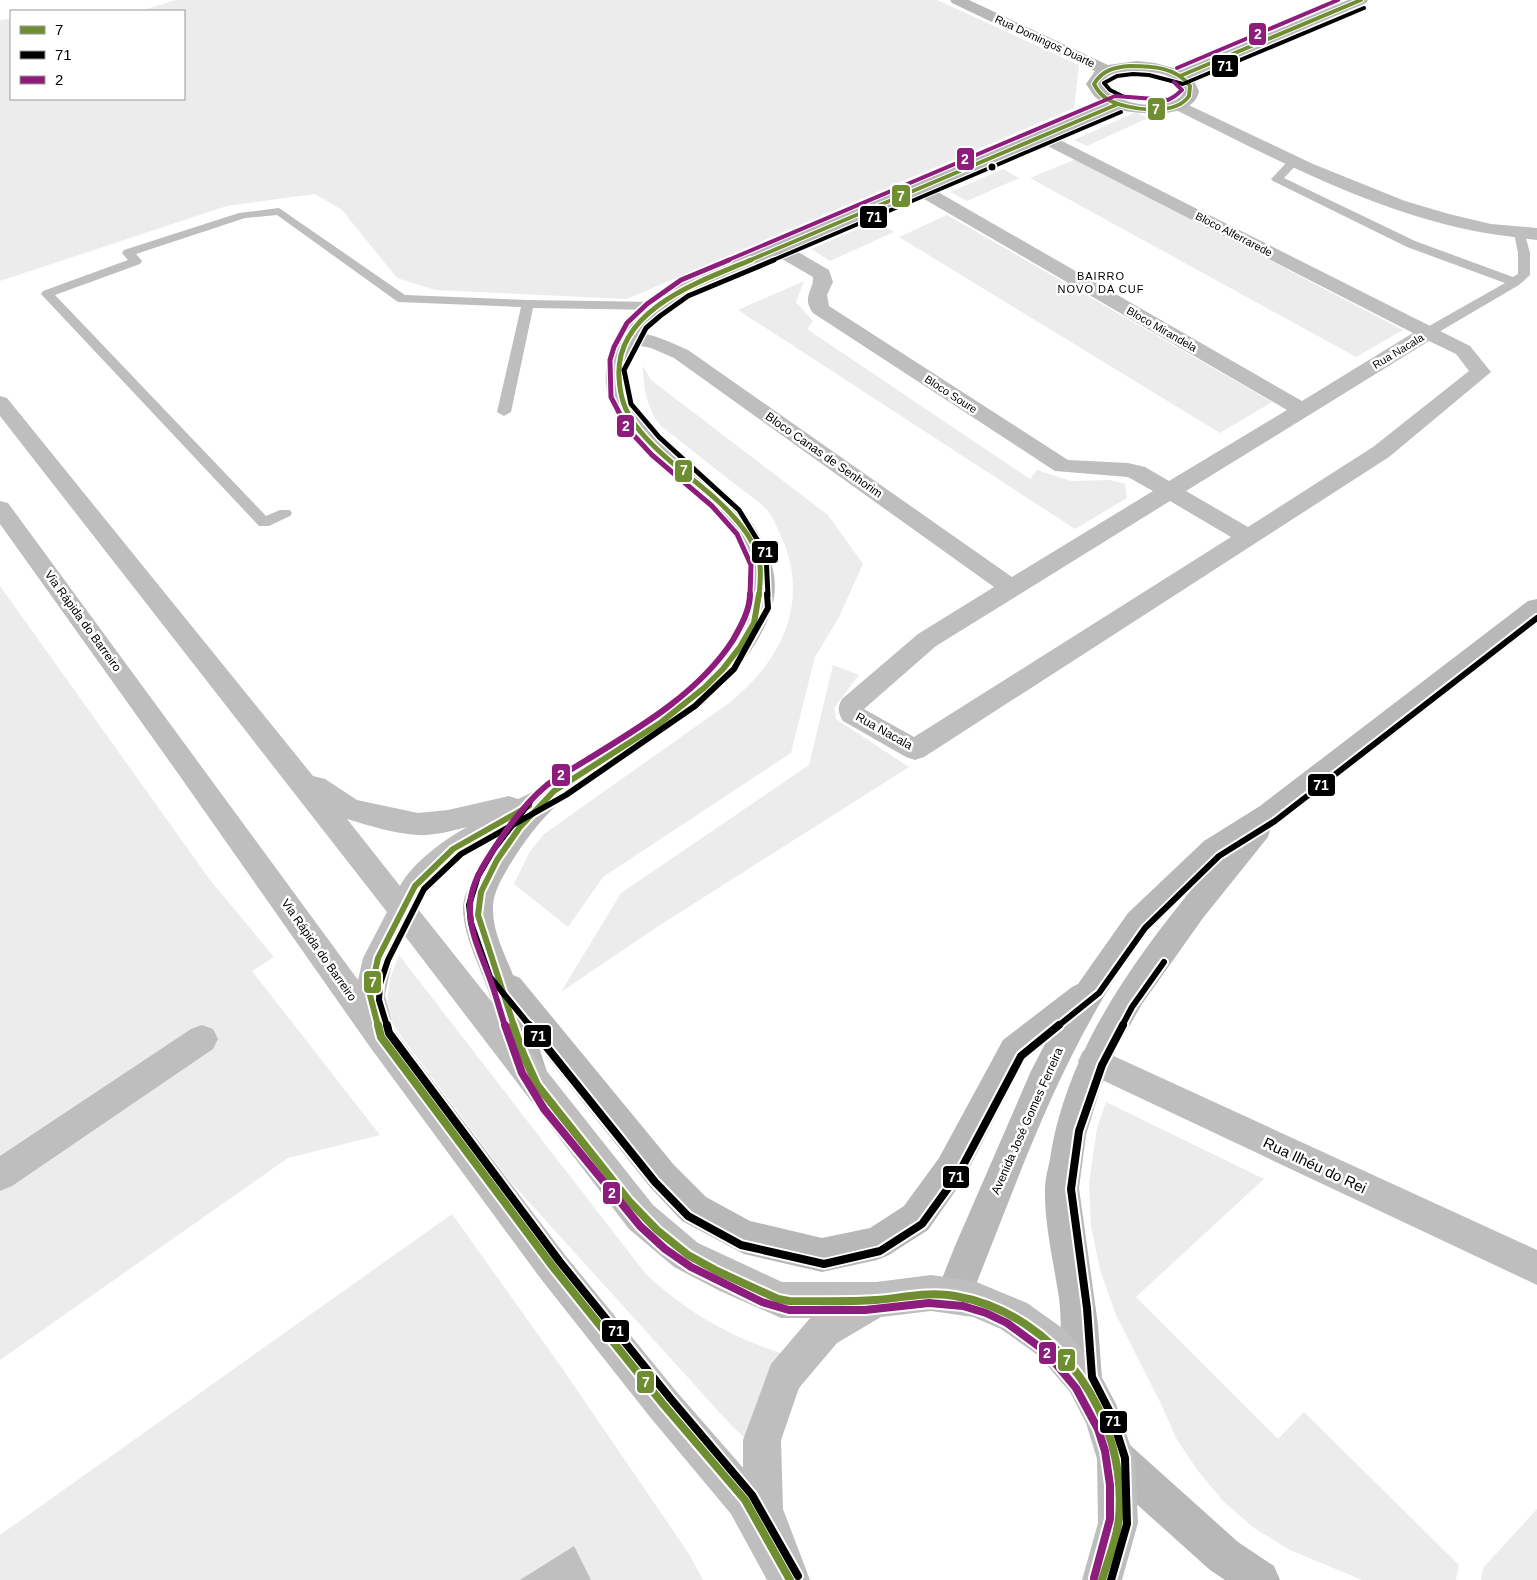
<svg xmlns="http://www.w3.org/2000/svg" width="1537" height="1580" font-family="Helvetica,sans-serif">
  <style>
    .green { fill: #ececec }
    .water { fill: #bfbfbf }
    .lines { fill: none; stroke-linecap: round; stroke-linejoin: round }
    .lane { fill: #bebebe; fill-rule: evenodd }
    .street { fill: #bebebe; fill-rule: evenodd }
    .secondary { fill: #b8b8b8; fill-rule: evenodd }
    .primary { fill: #bebebe; fill-rule: evenodd }
    .highway { fill: #bebebe; fill-rule: evenodd }
    .bus-1-far3-casing { stroke: #fff; stroke-width: 6 }
    .bus-1-far2-casing { stroke: #fff; stroke-width: 8 }
    .bus-1-far1-casing { stroke: #fff; stroke-width: 10 }
    .bus-1-casing { stroke: #fff; stroke-width: 12 }
    .bus-2-far3-casing { stroke: #fff; stroke-width: 6 }
    .bus-2-far2-casing { stroke: #fff; stroke-width: 8 }
    .bus-2-far1-casing { stroke: #fff; stroke-width: 10 }
    .bus-2-casing { stroke: #fff; stroke-width: 12 }
    .bus-3-far3-casing { stroke: #fff; stroke-width: 6 }
    .bus-3-far2-casing { stroke: #fff; stroke-width: 8 }
    .bus-3-far1-casing { stroke: #fff; stroke-width: 10 }
    .bus-3-casing { stroke: #fff; stroke-width: 12 }
    .bus-1-far3 { stroke: #6e8e31; stroke-width: 4 }
    .bus-1-far2 { stroke: #6e8e31; stroke-width: 5 }
    .bus-1-far1 { stroke: #6e8e31; stroke-width: 6 }
    .bus-1 { stroke: #6e8e31; stroke-width: 8 }
    .bus-2-far3 { stroke: #000; stroke-width: 4 }
    .bus-2-far2 { stroke: #000; stroke-width: 5 }
    .bus-2-far1 { stroke: #000; stroke-width: 6 }
    .bus-2 { stroke: #000; stroke-width: 8 }
    .bus-3-far3 { stroke: #8e1c7d; stroke-width: 4 }
    .bus-3-far2 { stroke: #8e1c7d; stroke-width: 5 }
    .bus-3-far1 { stroke: #8e1c7d; stroke-width: 6 }
    .bus-3 { stroke: #8e1c7d; stroke-width: 8 }
    .bus-dot { fill: #000; stroke: #fff; stroke-width: 2 }
    .labels { text-anchor: middle; dominant-baseline: central; stroke-width: 5; stroke-linejoin: round; paint-order: stroke }
    .far-street-label { font-size: 11px; fill: #000; stroke: #fff }
    .far-neighbourhood-label { font-size: 11px; letter-spacing: 1px; fill: #000; stroke: #fff }
    .street-label { font-size: 12px; fill: #000; stroke: #fff }
    .near-street-label { font-size: 15px; fill: #000; stroke: #fff }
    .line-badge { stroke: #fff; stroke-width: 2 }
    .badge-label { font-size: 14px; text-anchor: middle; font-weight: bold; fill: #fff }
  </style>
  <rect width="100%" height="100%" fill="#fff"/>
  <g class="green">
    <path d="M176 0H937L1079 65 1074 108 627 299 435 290 397 278 342 210 315 194 227 206 0 281V20L11 19V99H184V11H140Z"/>
    <path d="M1136 112 1148 118 1087 146 1074 140Z"/>
    <path d="M1076 159 1403 330 1356 357 1030 178Z"/>
    <path d="M1003 169 1019 178 967 201 950 192Z"/>
    <path d="M947 215 1272 402 1220 433 899 237Z"/>
    <path d="M876 221 894 232 830 261 811 249Z"/>
    <path d="M804 281 796 302 813 321 807 329 1030 479 1037 470 1071 481 1110 480 1125 484 1127 498 1075 529 738 310Z"/>
    <path d="M643 366 651 380 828 515 863 564 838 619 815 657 791 753 603 877 568 927 514 884 529 853 544 834 729 703C779 663 809 607 784 543 779 532 774 518 766 509 758 500 746 493 736 485 711 465 686 446 661 426 647 409 643 388 643 366Z"/>
    <path d="M0 586 210 880 274 957 252 971 380 1135 288 1158 0 1360Z"/>
    <path d="M833 665 859 675 834 708 836 719 909 767 657 927 561 992 621 893 809 765Z"/>
    <path d="M399 955 645 1273C685 1312 734 1339 787 1355L752 1445 730 1424 509 1180 389 1020C385 993 389 980 399 955Z"/>
    <path d="M1106 1102 1264 1179 1136 1297 1278 1439 1304 1412 1459 1565 1456 1580H1362L1290 1550 1254 1528 1223 1501 1198 1471 1176 1438 1161 1404 1116 1315 1100 1270 1091 1226 1089 1184 1097 1128Z"/>
    <path d="M452 1214 562 1368 689 1554 703 1580H0V1535Z"/>
    <path d="M1537 1509V1580H1481L1483 1568Z"/>
  </g>
  <path class="water" d="M574 1546 591 1580H520Z"/>
  <g class="lines">
    <g class="lane">
      <path d="M1294 158 1300 161 1284 178 1415 241 1513 277 1518 274V253L1514 233 1520 229 1524 231 1530 253V275L1519 285 1432 336H1422L1421 333 1422 330 1505 283 1407 247 1273 181 1271 179 1273 177 1290 159Z"/>
      <path d="M279 208 405 295 528 300 658 302 664 306 658 310 533 308 511 412 504 416 497 412 521 307 398 302 277 215 245 218 136 254 142 261 140 264 55 295 266 516 280 510H290L292 513 290 516 269 526H259L41 294 43 291 128 260 122 253 124 250 239 213Z"/>
    </g>
    <g class="street">
      <path d="M1178 100 1313 164 1405 201 1449 214 1491 224 1537 228V240C1504 236 1472 232 1440 223 1346 198 1259 151 1172 108L1170 105 1172 102Z"/>
      <path d="M1042 131 1470 346 1491 372 1389 457 924 757 915 760 906 757 843 721C838 713 837 708 842 699L918 634 994 587 674 358 651 348 620 342 617 338 620 334C642 328 668 341 688 350L1012 577 1153 491 1128 477 1055 471 813 313C801 296 814 291 813 277L770 252 768 248 770 244 777 242 784 244 829 270 833 282 827 295 829 306 1068 460 1128 463 1145 467 1169 481 1287 410 912 192 909 188 912 184 918 183 924 184 1302 401 1413 333 1036 140 1034 136 1036 132ZM1429 341 1456 354 1469 371 1373 447 1248 527 1186 491ZM1170 501 1231 537 914 737 864 709 936 646Z"/>
      <path d="M202 1025 213 1029 218 1039 213 1049 12 1186 0 1191V1156L191 1029Z"/>
      <path d="M1094 1047 1537 1250V1285L1083 1071 1078 1061 1083 1051Z"/>
    </g>
    <g class="secondary">
      <path d="M950 0H969L1108 65 1137 61 1155 63 1181 70 1348 0H1368L1366 3 1192 77 1199 91C1194 120 1140 114 1119 110L691 292C678 302 663 310 651 322 640 333 631 348 628 364 615 424 702 468 738 506 753 521 765 542 771 563 778 583 775 604 766 624 750 658 725 686 696 709 664 734 629 756 596 778 583 786 570 793 559 803 539 821 523 843 509 866 502 878 493 893 493 907 492 931 505 954 513 975L520 978 674 1165 706 1197 750 1221 822 1238 870 1228 904 1206 939 1158 1003 1040 1072 987 1078 984 1128 913 1204 841 1260 806 1528 601 1537 599V620L1271 827 1268 837 1203 918 1142 1004 1118 1046 1101 1086 1086 1135 1079 1188 1098 1325 1102 1379 1096 1392 1083 1398 1070 1392C1058 1364 1063 1329 1059 1298 1054 1265 1044 1222 1045 1189 1045 1179 1048 1169 1050 1159 1066 1054 1130 965 1196 884 1180 900 1161 915 1148 932 1062 1043 1019 1180 966 1309L953 1314 940 1309 935 1296 955 1246 1031 1071 1045 1044 1025 1060 963 1180 928 1230 889 1255 877 1260 822 1272 744 1254 682 1221 650 1187 539 1047 547 1072 542 1082 531 1086 520 1082C506 1053 499 1021 488 990 479 964 463 935 463 907 464 893 473 878 480 865 496 836 517 805 543 785 553 776 566 770 577 763 597 750 617 737 637 724 678 697 720 667 742 622 805 496 541 450 621 335 626 328 630 320 636 314 648 302 663 294 677 284L1104 104 1094 96 1086 84 1095 71 952 3ZM1130 71C1148 71 1168 72 1181 84L1182 95C1166 113 1114 105 1102 84 1107 73 1119 72 1130 71Z"/>
      <path d="M1116 1440 1130 1445 1238 1542 1274 1566 1280 1580H1225L1210 1570 1102 1473 1097 1459 1102 1445Z"/>
    </g>
    <path class="primary" d="M931 1275 974 1281 1027 1303 1065 1330 1096 1366 1116 1404 1135 1459 1138 1523 1122 1580H1082L1098 1523 1097 1459 1086 1423 1070 1392 1039 1356 1001 1329 973 1317 931 1311 881 1317 837 1343 799 1388 781 1440 783 1509 810 1580H770L743 1509V1440L771 1364 811 1317 863 1287 876 1282Z"/>
    <path class="highway" d="M0 396 7 398 313 776 325 779 357 800 418 813 448 810 509 796 518 799 549 784 559 788 563 795 559 802C510 830 445 856 418 909L653 1205 698 1243 782 1282H876L889 1287 894 1300 889 1313 876 1318H781L720 1291 674 1267 629 1229 405 936 393 958 385 995 393 1028 565 1255 676 1391 759 1486 802 1564 807 1580H767L731 1514 650 1417 541 1279 370 1047 177 772 0 524V501L8 503 358 980 363 958 387 912 0 416ZM347 819C370 826 393 833 417 835 433 836 451 831 467 827 444 840 413 862 400 886Z"/>
    <g class="bus-1-far3-casing">
      <g id="bus-1-far3">
        <path d="M1130 66C1152 66 1176 67 1190 86L1189 96C1175 117 1126 110 1107 99 1101 95 1097 90 1094 84 1102 70 1115 67 1130 66Z"/>
        <path d="M1180 76 1361 0"/>
        <path d="M748 261 1118 104"/>
      </g>
    </g>
    <g class="bus-1-far2-casing">
      <path id="bus-1-far2" d="M751 260C701 281 615 309 619 377 620 396 624 410 636 426 666 466 715 489 745 531 751 539 759 556 760 565 761 575 760 586 759 596"/>
    </g>
    <g class="bus-1-far1-casing">
      <g id="bus-1-far1">
        <path d="M378 1026 370 995 378 958 415 886 453 849 529 806"/>
        <path d="M514 1026 478 915 481 892 497 860 520 827 554 791 660 723 704 688 723 669 740 647 754 623 759 594"/>
      </g>
    </g>
    <g class="bus-1-casing">
      <g id="bus-1">
        <path d="M378 1025 381 1037 553 1267 663 1404 745 1500 790 1580"/>
        <path d="M513 1025 523 1054 537 1085 629 1201 657 1230 688 1255 717 1271 778 1299 789 1301C818 1301 847 1302 876 1300 902 1298 929 1291 955 1296 1058 1314 1128 1417 1119 1518 1117 1539 1108 1560 1102 1580"/>
      </g>
    </g>
    <g class="bus-2-far3-casing">
      <g id="bus-2-far3">
        <path d="M1122 96 1110 90 1104 83 1117 76 1133 74 1149 75 1183 84 1364 8"/>
        <path d="M771 261 1121 112"/>
      </g>
    </g>
    <g class="bus-2-far2-casing">
      <path id="bus-2-far2" d="M768 596 766 554 739 510 659 437 631 404 624 370 646 328 660 316 688 296 774 260"/>
    </g>
    <g class="bus-2-far1-casing">
      <g id="bus-2-far1">
        <path d="M387 1026 379 1000 380 984 388 960 424 889 461 854 566 795 695 706 734 669 768 608 767 594"/>
        <path d="M530 1026 490 977 471 923 469 905 478 876 494 849 530 802"/>
        <path d="M1058 1026 1099 993 1145 928 1219 856 1275 821 1537 618"/>
        <path d="M1122 1026 1132 1007 1164 962"/>
      </g>
    </g>
    <g class="bus-2-casing">
      <g id="bus-2">
        <path d="M387 1025 389 1033 560 1262 670 1398 752 1495 798 1576"/>
        <path d="M529 1025 655 1182 688 1216 741 1245 824 1264 880 1251 922 1224 959 1173 1021 1056 1059 1025"/>
        <path d="M1111 1580 1127 1524 1125 1458 1111 1414 1092 1377 1087 1308 1071 1189 1079 1131 1102 1065 1123 1025"/>
      </g>
    </g>
    <g class="bus-3-far3-casing">
      <g id="bus-3-far3">
        <path d="M1177 68 1338 0"/>
        <path d="M726 261 1115 96 1168 100 1175 96 1182 90 1174 82"/>
      </g>
    </g>
    <g class="bus-3-far2-casing">
      <path id="bus-3-far2" d="M729 260 681 280 647 304 627 323 614 347 610 360 611 397 627 428 652 455 712 506 737 534 751 565 750 596"/>
    </g>
    <g class="bus-3-far1-casing">
      <path id="bus-3-far1" d="M505 1026C500 1011 496 995 490 979 482 956 469 932 470 907 470 887 481 868 492 852 507 828 525 803 547 785 559 776 572 769 585 761 639 728 699 693 733 640 741 626 750 610 750 594"/>
    </g>
    <g class="bus-3-casing">
      <path id="bus-3" d="M505 1025 522 1073 544 1109 640 1226 665 1249 691 1267 762 1302 789 1310H865L929 1303 963 1306 986 1313 1007 1323 1045 1351 1076 1388 1098 1429 1105 1451 1110 1485V1519L1094 1578"/>
    </g>
    <use href="#bus-1-far3" class="bus-1-far3"/>
    <use href="#bus-1-far2" class="bus-1-far2"/>
    <use href="#bus-1-far1" class="bus-1-far1"/>
    <use href="#bus-1" class="bus-1"/>
    <use href="#bus-2-far3" class="bus-2-far3"/>
    <use href="#bus-2-far2" class="bus-2-far2"/>
    <use href="#bus-2-far1" class="bus-2-far1"/>
    <use href="#bus-2" class="bus-2"/>
    <use href="#bus-3-far3" class="bus-3-far3"/>
    <use href="#bus-3-far2" class="bus-3-far2"/>
    <use href="#bus-3-far1" class="bus-3-far1"/>
    <use href="#bus-3" class="bus-3"/>
  </g>
  <circle class="bus-dot" cx="992" cy="167" r="4.5"/>
  <g class="labels">
    <g class="far-street-label">
      <text transform="translate(1045 41) rotate(25)">Rua Domingos Duarte</text>
      <text transform="translate(1234 234) rotate(27)">Bloco Alferrarede</text>
      <text transform="translate(1162 329) rotate(30)">Bloco Mirandela</text>
      <text transform="translate(1398 351) rotate(-31)">Rua Nacala</text>
      <text transform="translate(951 394) rotate(33)">Bloco Soure</text>
    </g>
    <g class="far-neighbourhood-label">
      <text x="1101" y="276">BAIRRO<tspan x="1101" dy="13">NOVO DA CUF</tspan></text>
    </g>
    <g class="street-label">
      <text transform="translate(824 455) rotate(35)">Bloco Canas de Senhorim</text>
      <text transform="translate(83 621) rotate(54)">Via Rápida do Barreiro</text>
      <text transform="translate(884 731) rotate(29)">Rua Nacala</text>
      <text transform="translate(319 950) rotate(55)">Via Rápida do Barreiro</text>
      <text transform="translate(1027 1121) rotate(-66)">Avenida José Gomes Ferreira</text>
    </g>
    <g class="near-street-label">
      <text transform="translate(1315 1165) rotate(25)">Rua Ilhéu do Rei</text>
    </g>
  </g>
  <g class="line-badge">
    <rect x="1248" y="22" width="19" height="24" rx="5" fill="#8e1c7d"/>
    <rect x="1211" y="54" width="28" height="24" rx="5" fill="#000"/>
    <rect x="1147" y="97" width="19" height="24" rx="5" fill="#6e8e31"/>
    <rect x="956" y="147" width="19" height="24" rx="5" fill="#8e1c7d"/>
    <rect x="891" y="184" width="20" height="24" rx="5" fill="#6e8e31"/>
    <rect x="859" y="205" width="29" height="24" rx="5" fill="#000"/>
    <rect x="616" y="414" width="19" height="24" rx="5" fill="#8e1c7d"/>
    <rect x="674" y="459" width="19" height="24" rx="5" fill="#6e8e31"/>
    <rect x="751" y="540" width="28" height="24" rx="5" fill="#000"/>
    <rect x="551" y="763" width="20" height="24" rx="5" fill="#8e1c7d"/>
    <rect x="1307" y="773" width="29" height="24" rx="5" fill="#000"/>
    <rect x="363" y="970" width="19" height="24" rx="5" fill="#6e8e31"/>
    <rect x="523" y="1024" width="29" height="24" rx="5" fill="#000"/>
    <rect x="942" y="1165" width="28" height="24" rx="5" fill="#000"/>
    <rect x="602" y="1181" width="19" height="24" rx="5" fill="#8e1c7d"/>
    <rect x="601" y="1319" width="29" height="24" rx="5" fill="#000"/>
    <rect x="1038" y="1341" width="19" height="24" rx="5" fill="#8e1c7d"/>
    <rect x="1057" y="1348" width="19" height="24" rx="5" fill="#6e8e31"/>
    <rect x="636" y="1370" width="19" height="24" rx="5" fill="#6e8e31"/>
    <rect x="1099" y="1410" width="29" height="24" rx="5" fill="#000"/>
  </g>
  <g class="badge-label">
    <text x="1258" y="39">2</text>
    <text x="1225" y="71">71</text>
    <text x="1156" y="114">7</text>
    <text x="965" y="164">2</text>
    <text x="901" y="201">7</text>
    <text x="874" y="222">71</text>
    <text x="626" y="431">2</text>
    <text x="684" y="475">7</text>
    <text x="765" y="557">71</text>
    <text x="561" y="780">2</text>
    <text x="1321" y="790">71</text>
    <text x="373" y="987">7</text>
    <text x="538" y="1041">71</text>
    <text x="956" y="1182">71</text>
    <text x="612" y="1198">2</text>
    <text x="616" y="1336">71</text>
    <text x="1047" y="1358">2</text>
    <text x="1067" y="1365">7</text>
    <text x="646" y="1387">7</text>
    <text x="1113" y="1426">71</text>
  </g>
  <rect x="10" y="10" width="175" height="90" fill="#ffffff" stroke="#999999"/>
  <rect x="20" y="26" width="25" height="8" fill="#6e8e31" stroke="#999999"/>
  <text x="55" y="35" font-size="15" fill="#000000">7</text>
  <rect x="20" y="51" width="25" height="8" fill="#000000" stroke="#999999"/>
  <text x="55" y="60" font-size="15" fill="#000000">71</text>
  <rect x="20" y="76" width="25" height="8" fill="#8e1c7d" stroke="#999999"/>
  <text x="55" y="85" font-size="15" fill="#000000">2</text>
</svg>
